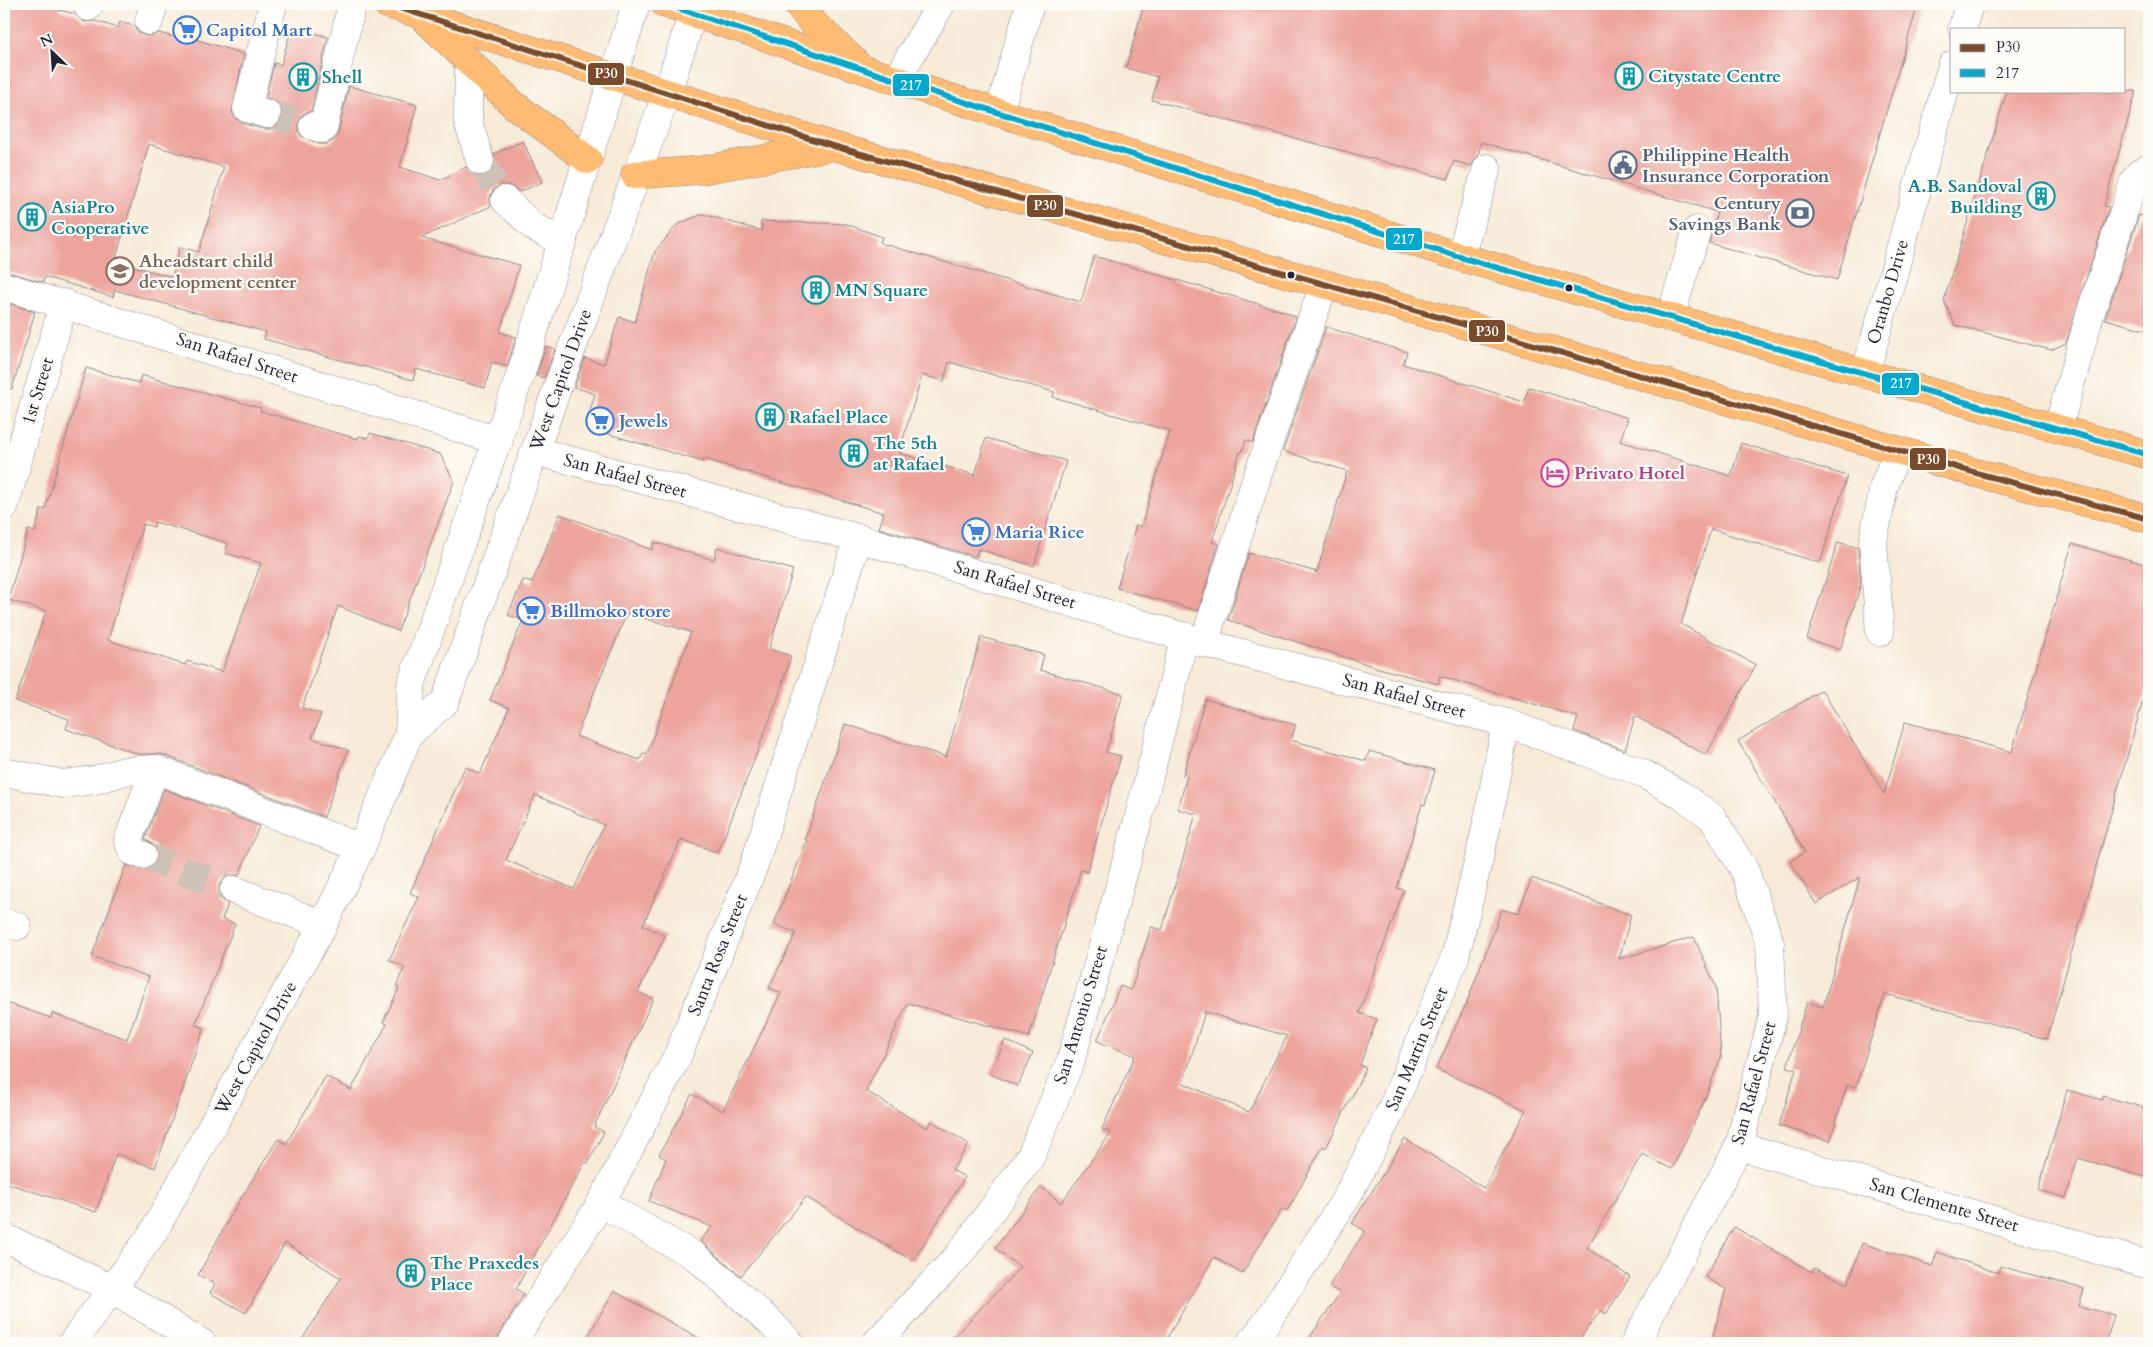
<svg xmlns="http://www.w3.org/2000/svg" width="2153" height="1347" font-family="Cardo,serif">
  <style>
    .building { fill: #eda49c; fill-rule: evenodd }
    .lines { fill: none; stroke-linecap: round; stroke-linejoin: round }
    .minor-tunnel { stroke: #ccc2b8; stroke-width: 28; stroke-dasharray: 28 14; stroke-linecap: butt }
    .minor-casing { stroke: #8c8689; stroke-width: 29 }
    .major-casing { stroke: #8c8689; stroke-width: 29 }
    .minor { stroke: #fff; stroke-width: 28 }
    .major { stroke: #ffbb71; stroke-width: 28 }
    .bus-1-casing { stroke: #fdfcf7; stroke-width: 10 }
    .bus-2-casing { stroke: #fdfcf7; stroke-width: 10 }
    .bus-1 { stroke: #7a4b2a; stroke-width: 6 }
    .bus-2 { stroke: #00a9ce; stroke-width: 6 }
    .bus-dot { fill: #22223b; stroke: #fdfcf7; stroke-width: 2 }
    .labels { text-anchor: middle; dominant-baseline: central; stroke-width: 4.5; stroke-linejoin: round; paint-order: stroke }
    .shop-label { font-size: 18px; font-weight: bold; fill: #366cbe; stroke: #fdfcf7; text-anchor: start }
    .culture-label { font-size: 18px; font-weight: bold; fill: #0d838f; stroke: #fdfcf7; text-anchor: start }
    .service-label { font-size: 18px; font-weight: bold; fill: #4e5e75; stroke: #fdfcf7; text-anchor: start }
    .education-label { font-size: 18px; font-weight: bold; fill: #785e54; stroke: #fdfcf7; text-anchor: start }
    .street-label { font-size: 18px; fill: #22223b; stroke: #fdfcf7 }
    .hotel-label { font-size: 18px; font-weight: bold; fill: #b23c85; stroke: #fdfcf7; text-anchor: start }
    .line-badge { stroke: #fdfcf7; stroke-width: 2 }
    .badge-label { font-size: 14px; text-anchor: middle; font-weight: bold; fill: #fff }
  </style>
  <rect width="100%" height="100%" fill="#fdfcf7"/>
  <filter id="ink" filterUnits="userSpaceOnUse"><feTurbulence type="fractalNoise" baseFrequency=".02" numOctaves="2"/><feDisplacementMap in="SourceGraphic" scale="10" xChannelSelector="R" yChannelSelector="G"/><feConvolveMatrix kernelMatrix="1 2 1 2 8 2 1 2 1" color-interpolation-filters="sRGB"/></filter>
  <filter id="wash" filterUnits="userSpaceOnUse"><feTurbulence type="fractalNoise" baseFrequency=".0096" numOctaves="4" result="noise"/><feDisplacementMap in="SourceGraphic" scale="20" xChannelSelector="R" yChannelSelector="G"/><feGaussianBlur stdDeviation="1.12" result="paint"/><feColorMatrix in="noise" values="0 0 0 0 0 0 0 0 0 0 0 0 0 0 0 0 0 1.4 0 .05"/><feComposite in="paint" operator="in"/></filter>
  <g filter="url(#wash)">
    <rect width="100%" height="100%" fill="#f7ead7"/>
    <g id="blocks">
      <g class="building">
        <path d="M4 4H61L59 10 75 14 84 22 95 21 118 28 120 22 134 26 138 32 145 36H153L159 33 174 37 175 33 244 54 232 112 236 119 242 123 263 129H271L277 126 282 118V110L279 104 266 97 274 63 281 65 292 27 328 37 311 111 303 114 298 122V130L301 136 319 144H327L334 140 338 133 349 86 417 105 400 167 440 180 466 167 476 176H485L492 171 495 165 494 154 523 141 542 182 520 192 509 185H500L494 189 490 196 491 206 421 238 519 265 500 332 516 337 507 367 492 362 485 388 416 369 413 380 264 339 266 332 115 290 113 297 45 277 43 282 4 271ZM149 144 224 167 199 252 180 247 172 277 115 261Z"/>
        <path d="M1144 4H1918L1837 280 1709 243 1717 212 1481 142 1478 156 1471 166 1454 161 1448 179 1152 100 1158 77 1126 68Z"/>
        <path d="M2007 91H2136L2104 206 2109 207 2066 343 2051 350 1955 325 1944 300Z"/>
        <path d="M703 214 762 231 761 221 846 224 882 237 880 243 1081 302 1094 256 1283 311 1296 317 1253 442 1246 440 1242 452H1240L1212 542 1219 544 1198 611 1117 588 1136 525 1141 527 1170 431 1053 397 1054 392 949 362 944 381 922 375 899 453 975 475 986 438 1066 461 1034 566 978 549 976 557 879 528 884 513 704 459 703 462 585 427 595 394 574 387 585 358 604 364 619 317 635 322 655 251 678 224Z"/>
        <path d="M2139 215 2149 218V331L2105 319Z"/>
        <path d="M4 302 35 312 12 389 4 388Z"/>
        <path d="M1326 327 1407 352 1403 364 1524 402 1529 387 1628 418 1620 441 1731 476 1741 443 1847 476 1820 563 1711 529 1681 624 1756 665 1706 755 1635 716 1625 750 1574 731 1578 717 1440 676 1438 684 1382 669 1228 620 1249 553 1317 572 1347 471 1283 451Z"/>
        <path d="M546 346 555 349 544 378 536 376Z"/>
        <path d="M86 368 139 383 141 375 261 408 260 411 358 439 359 436 368 438 370 433 440 454 454 481 398 631 338 606 302 708 321 714 312 738 348 750 324 817 161 754H138L66 729 69 719 15 701 46 611 8 600 28 530 35 532 41 509 45 510ZM155 522 228 543 225 553 261 563 222 672 187 661 185 665 108 640 143 524 154 527Z"/>
        <path d="M560 514 652 550 654 542 714 560 717 547 793 570 769 649 791 656 777 701 718 853 681 839 643 925 665 936 638 992 653 999 594 1127 604 1132 588 1163 585 1162 516 1289 524 1294 499 1335 497 1343H300L341 1278 285 1243 246 1313 210 1293 215 1284 198 1275 238 1203 278 1139 286 1144 326 1076 351 1090 387 1024 383 1022 399 988 396 986 405 967 389 960 419 897 410 893 465 767 480 774 509 708 490 700 523 620 508 615 523 580 532 583ZM627 613 691 632 647 754 643 753 640 760 576 736ZM535 795 604 825 574 889 506 860Z"/>
        <path d="M1838 542 1858 548 1861 584 1840 650 1807 639Z"/>
        <path d="M2072 544 2149 565V679L2047 1039 1885 994 1856 1087 1847 1085 1830 1141 1779 1126 1796 1069 1787 1067 1807 1002 1823 1007 1860 877 1816 904 1790 861 1805 852 1738 741 1822 690 1884 794 1905 722 2012 752Z"/>
        <path d="M981 637 1044 655 1040 670 1123 694 1106 752 1121 756 1087 872 1081 870 1029 1037 908 1003 866 1091 927 1128 931 1121 969 1144 952 1170 965 1177 913 1261 806 1197 741 1276 700 1241 712 1227 649 1201 666 1159 659 1155 692 1094 723 1111 781 993 769 988 796 933 774 924 807 840H805L845 724 946 757Z"/>
        <path d="M1205 699 1296 725 1291 740 1366 761 1369 751 1435 770 1425 805 1422 804 1397 888 1404 890 1359 1013 1377 1019 1360 1065 1366 1068 1326 1148 1323 1146 1287 1211 1282 1209 1242 1274 1214 1257 1164 1343H948L1020 1267 995 1248 1041 1187 1061 1203 1111 1133 1102 1129 1135 1056 1097 1041 1120 986 1131 990 1151 927 1162 930 1196 814 1178 809 1187 776 1183 775ZM1205 1012 1287 1036 1249 1112 1183 1083Z"/>
        <path d="M164 789 259 826 239 875H232L225 878 219 885V893L222 900 228 904 222 919 235 924 195 1025 204 1028 155 1168 116 1154 96 1212 4 1182V1002L51 1018 52 1013 127 1039 149 977 92 956 126 865 144 870 151 868 156 861 157 853 155 846 145 839Z"/>
        <path d="M1532 878 1631 915 1619 959 1694 937 1716 987 1721 1057 1702 1106 1672 1169 1642 1154 1587 1248 1630 1277 1606 1314 1601 1310 1577 1343H1306L1340 1293 1329 1286 1365 1231 1352 1223 1405 1139 1484 1188 1526 1110 1436 1069 1467 1002 1502 909 1518 914Z"/>
        <path d="M1005 1040 1033 1053 1018 1086 990 1074Z"/>
        <path d="M2067 1090 2102 1100 2103 1096 2149 1109V1178L2078 1158 2066 1198 2038 1190Z"/>
        <path d="M1734 1227 1812 1272 1814 1268 1848 1284 1862 1243 1932 1266 1937 1252 1998 1273 2000 1266 2084 1289 2079 1306 2114 1315 2106 1343H1711L1726 1289 1705 1277Z"/>
        <path d="M614 1291 708 1343H584Z"/>
      </g>
    </g>
  </g>
  <g filter="url(#ink)">
    <use href="#blocks" fill-opacity="0" stroke="#8c8689" stroke-width="1"/>
    <g class="lines">
      <g class="minor-tunnel">
        <path d="M267 114 313 126"/>
        <path d="M480 161 505 200"/>
        <path d="M142 855 234 890"/>
      </g>
      <g class="minor-casing">
        <g id="minor">
          <path d="M88 7 89 4"/>
          <path d="M149 21 154 4"/>
          <path d="M1962 29 1969 4"/>
          <path d="M469 61 468 121 480 161"/>
          <path d="M896 80 941 4"/>
          <path d="M999 113 1030 4"/>
          <path d="M267 114 247 108 273 4"/>
          <path d="M313 126 323 129 352 4"/>
          <path d="M505 200 534 227 563 242"/>
          <path d="M1460 257 1487 168"/>
          <path d="M4 286 499 441"/>
          <path d="M1670 318 1697 230"/>
          <path d="M1865 374 1952 65"/>
          <path d="M2058 428 2090 314 2134 181 2140 173 2149 168"/>
          <path d="M535 451 858 538 1204 643 1506 723 1640 772 1681 795 1712 817 1745 871 1770 943 1773 1016 1739 1146 1635 1343"/>
          <path d="M4 507 64 303"/>
          <path d="M1880 632 1873 542 1884 486 1898 450"/>
          <path d="M1204 643 1257 477 1324 284"/>
          <path d="M409 734 445 702 559 383 667 93 696 4"/>
          <path d="M4 772 63 784 95 780 125 771 155 769 361 848"/>
          <path d="M142 855 132 851 128 840 155 769"/>
          <path d="M234 890 323 925"/>
          <path d="M4 922 17 926"/>
          <path d="M1739 1146 2149 1265"/>
          <path d="M601 1203 696 1257 770 1322 790 1343"/>
          <path d="M4 1237 112 1289 202 1343"/>
          <path d="M72 1343 153 1233 323 925 361 848 409 734 411 685 521 373 636 4"/>
          <path d="M512 1343 601 1203 678 1055 754 865 858 538"/>
          <path d="M876 1343 959 1255 1031 1156 1071 1060 1137 824 1185 636"/>
          <path d="M1250 1343 1264 1326 1345 1200 1390 1113 1455 957 1486 829 1506 723"/>
        </g>
      </g>
      <g class="major-casing">
        <g id="major">
          <path d="M387 4 833 146 1324 284 1980 474 2149 519"/>
          <path d="M665 4 926 90 1460 257 2149 455"/>
          <path d="M798 4 811 21 855 62"/>
          <path d="M425 19 514 105 588 160"/>
          <path d="M635 175 702 170 829 147"/>
        </g>
      </g>
      <use href="#minor" class="minor"/>
      <use href="#major" class="major"/>
      <g class="bus-1-casing">
        <path id="bus-1" d="M387 4 833 146 1324 284 1980 474 2149 519"/>
      </g>
      <g class="bus-2-casing">
        <path id="bus-2" d="M665 4 926 90 1460 257 2149 455"/>
      </g>
      <use href="#bus-1" class="bus-1"/>
      <use href="#bus-2" class="bus-2"/>
    </g>
  </g>
  <defs>
    <g id="supermarket-ring" transform="scale(1.4375)"><circle r="9.5" fill="#fdfcf7" stroke="#3f7fe0" stroke-width="1.5"/><path d="M-6-5.5h2.5l.6 2H6L4.5 2H-2.5L-4.4-4H-6ZM-1.5 3.2a1.3 1.3 0 1 0 .1 0ZM3 3.2a1.3 1.3 0 1 0 .1 0Z" fill="#3f7fe0"/></g>
    <g id="building-ring" transform="scale(1.4375)"><circle r="9.5" fill="#fdfcf7" stroke="#0f9aa8" stroke-width="1.5"/><path d="M-4-6H4V6H1V3H-1V6H-4ZM-2.5-4.3h1.7v1.8h-1.7ZM.8-4.3h1.7v1.8H.8ZM-2.5-1h1.7V.8h-1.7ZM.8-1h1.7V.8H.8Z" fill="#0f9aa8"/></g>
    <g id="civic-ring" transform="scale(1.4375)"><circle r="9.5" fill="#fdfcf7" stroke="#5c6f8a" stroke-width="1.5"/><path d="M-.6-6.5H3V-4.5H.6V-3L4-1V1h2V6H-6V1h2V-1L-.6-3ZM-1.2 2.5V6h2.4V2.5Z" fill="#5c6f8a"/></g>
    <g id="bank-ring" transform="scale(1.4375)"><circle r="9.5" fill="#fdfcf7" stroke="#5c6f8a" stroke-width="1.5"/><path d="M-6-4H6V4H-6ZM0-2.3a2.3 2.3 0 1 0 0 4.6a2.3 2.3 0 1 0 0-4.6Z" fill="#5c6f8a"/></g>
    <g id="school-ring" transform="scale(1.4375)"><circle r="9.5" fill="#fdfcf7" stroke="#8d6e63" stroke-width="1.5"/><path d="M0-5L7-2L0 1L-7-2ZM-4 1L0 2.5L4 1V4Q0 6-4 4Z" fill="#8d6e63"/></g>
    <g id="hotel-ring" transform="scale(1.4375)"><circle r="9.5" fill="#fdfcf7" stroke="#d1479c" stroke-width="1.5"/><path d="M-6-4.5h1.5V1H6V5H4.5V3h-9V5H-6ZM-4 0a1.8 1.8 0 1 1 3.6 0ZM.5 0V-2.5h3Q6-2.5 6 0Z" fill="#d1479c"/></g>
  </defs>
  <g fill-rule="evenodd">
    <use href="#supermarket-ring" x="187" y="30"/>
    <use href="#building-ring" x="1629" y="76"/>
    <use href="#building-ring" x="303" y="77"/>
    <use href="#civic-ring" x="1623" y="165"/>
    <use href="#building-ring" x="2041" y="196"/>
    <use href="#bank-ring" x="1800" y="213"/>
    <use href="#building-ring" x="32" y="217"/>
    <use href="#school-ring" x="120" y="271"/>
    <use href="#building-ring" x="816" y="290"/>
    <use href="#building-ring" x="770" y="417"/>
    <use href="#supermarket-ring" x="600" y="421"/>
    <use href="#building-ring" x="854" y="453"/>
    <use href="#hotel-ring" x="1555" y="473"/>
    <use href="#supermarket-ring" x="976" y="532"/>
    <use href="#supermarket-ring" x="531" y="611"/>
    <use href="#building-ring" x="411" y="1273"/>
  </g>
  <g class="bus-dot">
    <circle cx="1291" cy="275" r="4.5"/>
    <circle cx="1569" cy="288" r="4.5"/>
  </g>
  <g class="labels">
    <g class="shop-label">
      <text x="206" y="30">Capitol Mart</text>
      <text x="619" y="421">Jewels</text>
      <text x="995" y="532">Maria Rice</text>
      <text x="550" y="611">Billmoko store</text>
    </g>
    <g class="culture-label">
      <text x="1648" y="76">Citystate Centre</text>
      <text x="322" y="77">Shell</text>
      <text x="2022" y="186" text-anchor="end">A.B. Sandoval<tspan x="2022" dy="21">Building</tspan></text>
      <text x="51" y="207">AsiaPro<tspan x="51" dy="21">Cooperative</tspan></text>
      <text x="835" y="290">MN Square</text>
      <text x="789" y="417">Rafael Place</text>
      <text x="873" y="443">The 5th<tspan x="873" dy="21">at Rafael</tspan></text>
      <text x="430" y="1263">The Praxedes<tspan x="430" dy="21">Place</tspan></text>
    </g>
    <g class="service-label">
      <text x="1642" y="155">Philippine Health<tspan x="1642" dy="21">Insurance Corporation</tspan></text>
      <text x="1781" y="203" text-anchor="end">Century<tspan x="1781" dy="21">Savings Bank</tspan></text>
    </g>
    <g class="education-label">
      <text x="139" y="261">Aheadstart child<tspan x="139" dy="21">development center</tspan></text>
    </g>
    <g class="street-label">
      <text transform="translate(1888 292) rotate(-74)">Oranbo Drive</text>
      <text transform="translate(237 358) rotate(18)">San Rafael Street</text>
      <text transform="translate(561 380) rotate(-70)">West Capitol Drive</text>
      <text transform="translate(38 391) rotate(-73)">1st Street</text>
      <text transform="translate(625 476) rotate(15)">San Rafael Street</text>
      <text transform="translate(1015 585) rotate(17)">San Rafael Street</text>
      <text transform="translate(1404 696) rotate(15)">San Rafael Street</text>
      <text transform="translate(718 955) rotate(-68)">Santa Rosa Street</text>
      <text transform="translate(1081 1015) rotate(-73)">San Antonio Street</text>
      <text transform="translate(256 1048) rotate(-61)">West Capitol Drive</text>
      <text transform="translate(1417 1049) rotate(-67)">San Martin Street</text>
      <text transform="translate(1754 1083) rotate(-75)">San Rafael Street</text>
      <text transform="translate(1944 1205) rotate(16)">San Clemente Street</text>
    </g>
    <g class="hotel-label">
      <text x="1574" y="473">Privato Hotel</text>
    </g>
  </g>
  <g class="line-badge">
    <rect x="587" y="62" width="38" height="24" rx="5" fill="#7a4b2a"/>
    <rect x="892" y="73" width="38" height="24" rx="5" fill="#00a9ce"/>
    <rect x="1026" y="194" width="38" height="24" rx="5" fill="#7a4b2a"/>
    <rect x="1385" y="227" width="38" height="24" rx="5" fill="#00a9ce"/>
    <rect x="1468" y="319" width="38" height="24" rx="5" fill="#7a4b2a"/>
    <rect x="1881" y="372" width="39" height="24" rx="5" fill="#00a9ce"/>
    <rect x="1909" y="447" width="38" height="24" rx="5" fill="#7a4b2a"/>
  </g>
  <g class="badge-label">
    <text x="606" y="78">P30</text>
    <text x="911" y="90">217</text>
    <text x="1045" y="210">P30</text>
    <text x="1404" y="244">217</text>
    <text x="1487" y="336">P30</text>
    <text x="1901" y="388">217</text>
    <text x="1928" y="464">P30</text>
  </g>
  <rect width="2153" height="1347" fill="none" stroke="#fdfcf7" stroke-width="20"/>
  <rect x="1950" y="28" width="175" height="65" fill="#fdfcf7" stroke="#a5a5ac"/>
  <rect x="1960" y="44" width="25" height="8" fill="#7a4b2a" stroke="#a5a5ac"/>
  <text x="1996" y="52" font-size="15" fill="#22223b">P30</text>
  <rect x="1960" y="69" width="25" height="8" fill="#00a9ce" stroke="#a5a5ac"/>
  <text x="1996" y="78" font-size="15" fill="#22223b">217</text>
  <g transform="translate(52 52) rotate(335)" stroke="#fdfcf7" stroke-width="4" paint-order="stroke">
  <path d="M0-4L9 19L0 12L-9 19Z" fill="#22223b"/>
  <text y="-8" font-size="14" font-weight="bold" text-anchor="middle" fill="#22223b">N</text>
  </g>
</svg>
